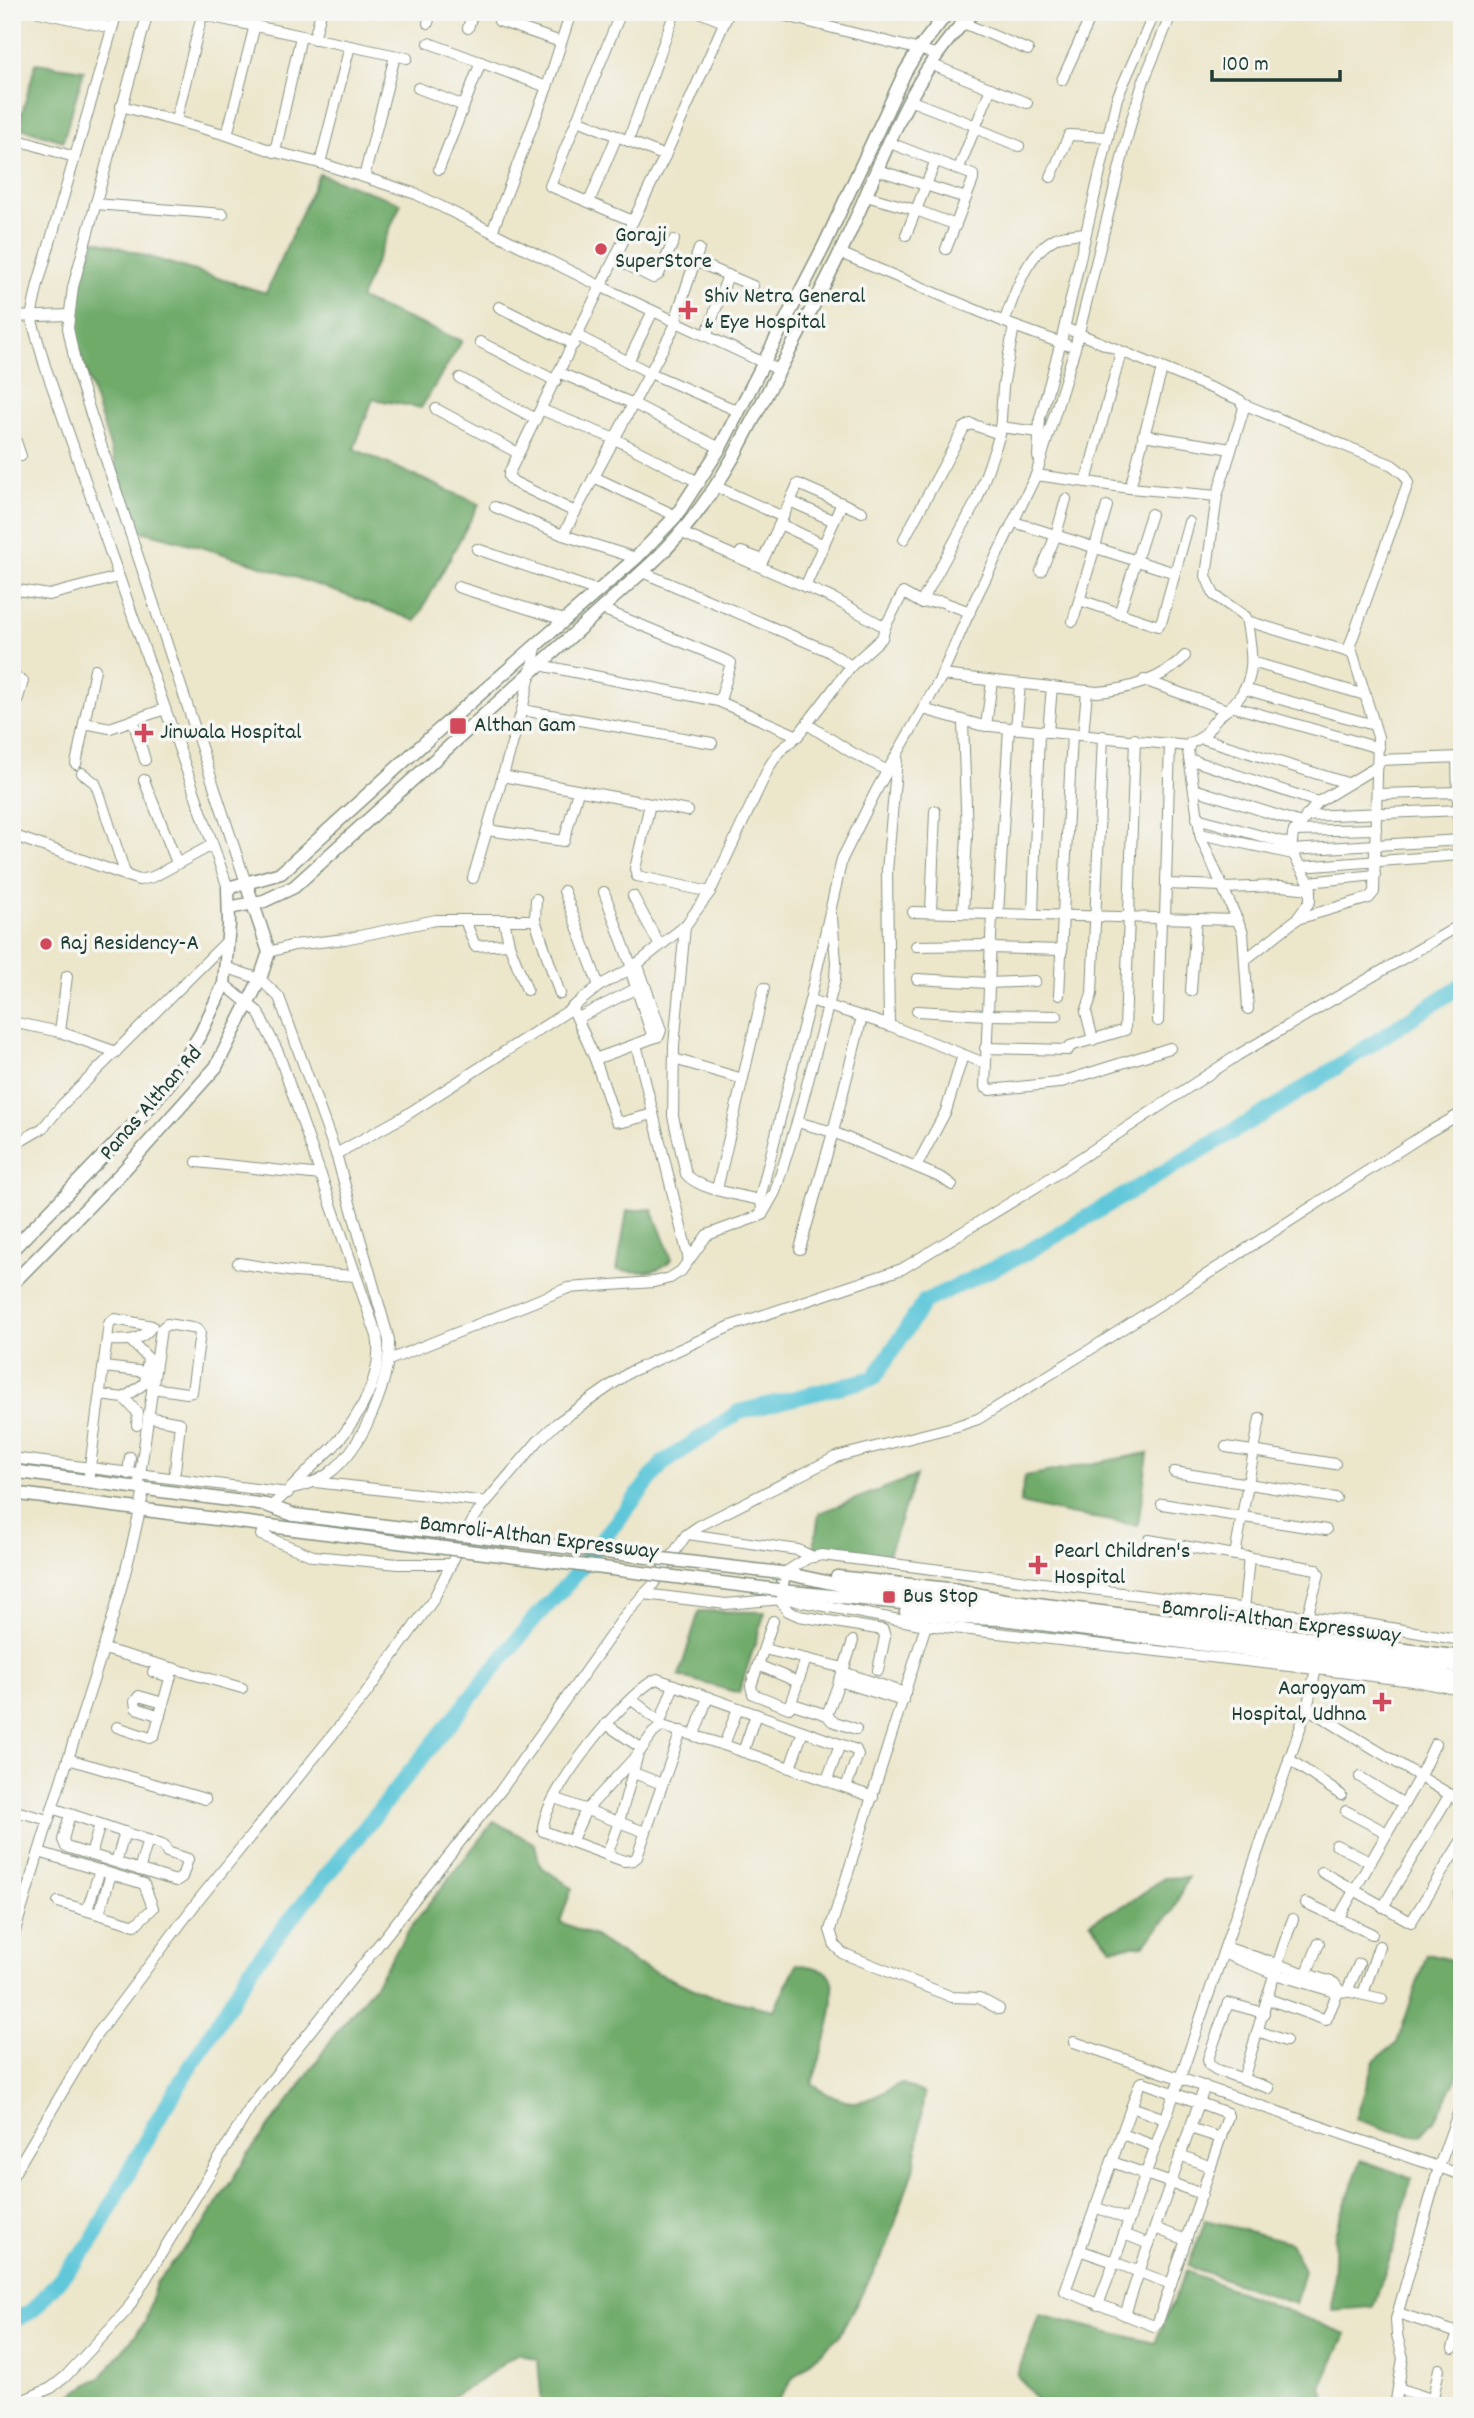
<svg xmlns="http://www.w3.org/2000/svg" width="1474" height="2418" font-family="Dekko,sans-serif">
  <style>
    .forest { fill: #70ab6b; stroke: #487450; stroke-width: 2 }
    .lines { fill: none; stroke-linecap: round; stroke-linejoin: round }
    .river { stroke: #5ec7d9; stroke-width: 16 }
    .minor-casing { stroke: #869280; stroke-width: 12 }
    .major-casing { stroke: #869280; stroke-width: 15 }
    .minor { stroke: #fff; stroke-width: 10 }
    .major { stroke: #fff; stroke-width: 12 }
    .major-bridge-casing { stroke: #869280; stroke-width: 15; stroke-linecap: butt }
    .major-bridge { stroke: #fff; stroke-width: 12 }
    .poi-dot { fill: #d1495b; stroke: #f6f6f2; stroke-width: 2.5 }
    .labels { text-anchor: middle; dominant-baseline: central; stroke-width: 7; stroke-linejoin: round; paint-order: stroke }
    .poi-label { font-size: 23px; fill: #1f3d34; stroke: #f6f6f2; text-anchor: start }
    .street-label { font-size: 23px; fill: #1f3d34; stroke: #f6f6f2 }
  </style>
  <rect width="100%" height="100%" fill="#f6f6f2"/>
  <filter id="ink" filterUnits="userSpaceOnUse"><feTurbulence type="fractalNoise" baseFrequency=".0143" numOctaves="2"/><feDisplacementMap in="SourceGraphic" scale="14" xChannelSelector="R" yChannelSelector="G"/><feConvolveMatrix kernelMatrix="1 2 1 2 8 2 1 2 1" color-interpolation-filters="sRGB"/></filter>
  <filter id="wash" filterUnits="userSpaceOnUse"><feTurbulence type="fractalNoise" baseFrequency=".00686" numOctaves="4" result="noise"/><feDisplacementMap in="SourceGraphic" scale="28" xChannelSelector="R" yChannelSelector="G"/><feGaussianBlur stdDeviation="1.57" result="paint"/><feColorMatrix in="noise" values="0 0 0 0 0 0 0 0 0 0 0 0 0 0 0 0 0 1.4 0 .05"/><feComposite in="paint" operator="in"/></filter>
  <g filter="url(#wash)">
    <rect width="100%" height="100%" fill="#ece6cb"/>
    <g class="forest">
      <path d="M36 63 84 70 63 141 12 125V111L22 113Z"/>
      <path d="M319 174 401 203 360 299 462 341 421 408 373 399 354 449 479 504 416 621C324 587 232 553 137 530L74 335 79 285 95 240 266 293Z"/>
      <path d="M652 1209 672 1259C656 1276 639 1272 617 1270L627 1211Z"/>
      <path d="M1148 1453 1138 1525 1069 1514 1020 1503 1025 1476Z"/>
      <path d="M916 1476 887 1557 839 1553 814 1548 819 1513Z"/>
      <path d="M699 1611 765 1612 739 1693 679 1676Z"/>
      <path d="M494 1821 535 1844 540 1866 572 1888 560 1922 594 1936 635 1963 710 1996 774 2010 797 1964C805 1966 818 1967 825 1971 847 1985 818 2063 812 2084 851 2111 861 2105 901 2083L924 2093 915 2164 887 2247 839 2336 794 2377 774 2406H542L538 2360 518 2353 478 2382 435 2406H53L102 2376 145 2323 156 2283 203 2226 248 2154 294 2094 338 2030 374 1986 410 1928Z"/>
      <path d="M1188 1877 1173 1911 1144 1945 1111 1948 1090 1922 1130 1902 1164 1878Z"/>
      <path d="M1427 1954 1451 1960 1462 1973V2067L1436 2119 1420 2136 1391 2131 1356 2119 1374 2061 1397 2043Z"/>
      <path d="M1361 2160 1411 2178 1395 2243 1373 2307 1332 2310 1335 2233Z"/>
      <path d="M1206 2220 1290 2242 1304 2270 1295 2304 1188 2266Z"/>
      <path d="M1186 2271 1346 2334 1321 2387 1329 2406H1042L1017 2375 1039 2315 1155 2343Z"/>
    </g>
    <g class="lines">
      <path class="river" d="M12 2321 32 2311 91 2243 153 2127 252 1967 531 1623 569 1582 663 1463 739 1412 874 1378 925 1301 1024 1254 1280 1104 1462 985"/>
    </g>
  </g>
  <g filter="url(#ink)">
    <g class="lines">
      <g class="minor-casing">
        <g id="minor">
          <path d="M39 12 112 28"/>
          <path d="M117 12 38 284 31 317 45 366 228 888"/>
          <path d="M148 12 73 287 68 328 77 372 246 883"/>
          <path d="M189 12 407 58"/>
          <path d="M621 12 550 186 633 221"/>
          <path d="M699 12 724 22"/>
          <path d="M770 12 936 54"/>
          <path d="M499 21 561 42"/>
          <path d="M428 23 431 12"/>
          <path d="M963 23 1028 50"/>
          <path d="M468 28 473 12"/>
          <path d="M314 39 321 12"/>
          <path d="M429 43 547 87"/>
          <path d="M930 64 1027 103"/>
          <path d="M1062 80 1093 12"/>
          <path d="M418 88 464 106"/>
          <path d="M909 100 976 126"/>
          <path d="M121 106 227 135 275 152 320 163 416 194 602 287 779 370"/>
          <path d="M176 120 202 15"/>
          <path d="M578 120 665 156"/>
          <path d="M975 128 1019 146"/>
          <path d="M227 135 255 25"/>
          <path d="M12 138 74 157"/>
          <path d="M628 141 675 12"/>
          <path d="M890 143 973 175V180L946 249"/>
          <path d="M275 152 301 36"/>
          <path d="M320 163 350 46"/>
          <path d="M959 168 991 88"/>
          <path d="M439 169 481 62"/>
          <path d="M878 170 966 198"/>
          <path d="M364 177 395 56"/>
          <path d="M1051 177 1069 135 1108 137"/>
          <path d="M12 185 18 140"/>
          <path d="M866 196 916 210 956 225"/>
          <path d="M589 202 617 136"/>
          <path d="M95 204 223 214"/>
          <path d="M492 232 547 87 571 12"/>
          <path d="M906 235 936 160"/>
          <path d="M840 253 1014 326 1067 345"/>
          <path d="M615 259 653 278 659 274 674 240"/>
          <path d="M695 261 753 286"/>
          <path d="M499 307 574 344"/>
          <path d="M12 317 69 315"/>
          <path d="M675 321 699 249"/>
          <path d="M1004 322C1016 292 1026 252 1058 237 1066 234 1077 234 1086 233"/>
          <path d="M1065 328 1240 400 1244 408 1217 496 1206 576 1214 595 1246 617C1251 647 1259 678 1235 702 1230 708 1224 712 1218 717 1205 731 1210 735 1190 743L1188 751 1201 838 1243 933 1248 1009"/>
          <path d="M578 336 650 373 738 411"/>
          <path d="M706 336 728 275"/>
          <path d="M480 342 556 381"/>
          <path d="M628 362 653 311"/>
          <path d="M560 373 634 404 720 448"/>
          <path d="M460 378 536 419"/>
          <path d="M1243 404 1392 465 1405 475 1408 483 1350 645 1378 737 1374 892 1369 898 1297 919"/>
          <path d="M436 409 518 453"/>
          <path d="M542 410 615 439 700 483"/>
          <path d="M1000 427 1039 432"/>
          <path d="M12 430 21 456"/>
          <path d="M1143 435 1231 449"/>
          <path d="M1038 457 1040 418 1061 342 1117 98 1155 12"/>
          <path d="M1036 475 1130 488 1217 496"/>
          <path d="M594 477 676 516"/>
          <path d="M1086 482 1121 352"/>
          <path d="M717 487 783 517"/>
          <path d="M1130 488 1162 369"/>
          <path d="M790 501 834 521"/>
          <path d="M495 507 563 535 636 558"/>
          <path d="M575 512 514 482 509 477V473L665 156 729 12"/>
          <path d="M1014 522 1175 573"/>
          <path d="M780 524 824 545"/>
          <path d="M682 533 834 599 885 627"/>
          <path d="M563 535 677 322"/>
          <path d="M904 539 964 428 971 424 1000 434"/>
          <path d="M477 549 598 591"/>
          <path d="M741 552 763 560 798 484 862 512"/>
          <path d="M1041 571 1056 535 1066 499"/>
          <path d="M642 572 828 651 851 666"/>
          <path d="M458 587 564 620"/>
          <path d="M805 587 842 503"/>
          <path d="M12 589 49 595 118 577"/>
          <path d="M1080 600 1158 626 1162 620 1189 522"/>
          <path d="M921 603 940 601 970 612"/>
          <path d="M602 609 728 661 731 663 720 701"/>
          <path d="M1119 614 1151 514"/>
          <path d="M1073 621 1107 506"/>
          <path d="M1247 621 1352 653"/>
          <path d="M1252 662 1365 695"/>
          <path d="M540 665 718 701 798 736"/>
          <path d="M942 675 1097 692C1126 690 1165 679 1185 656"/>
          <path d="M12 677 23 681 12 718"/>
          <path d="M1144 680 1227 710"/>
          <path d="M1244 689 1374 725"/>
          <path d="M1231 706 1379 748"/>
          <path d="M923 709 980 725 1188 746"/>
          <path d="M522 710 712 743"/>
          <path d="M133 720 145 760"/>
          <path d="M84 723 110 728 165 709"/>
          <path d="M807 724 851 752 888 771"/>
          <path d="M986 726 992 681"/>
          <path d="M1016 729 1020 684"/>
          <path d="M1048 732 1052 687"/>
          <path d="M1083 735 1087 691"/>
          <path d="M1201 738 1347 783"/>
          <path d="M1457 758 1459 845"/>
          <path d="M1189 759 1318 802"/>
          <path d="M1378 760 1462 757"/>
          <path d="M76 764 95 669"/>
          <path d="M82 773 95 783 98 790 126 876"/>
          <path d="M502 776 688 811"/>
          <path d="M144 780 177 863"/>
          <path d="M1194 789 1301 823"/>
          <path d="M1377 794 1462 792"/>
          <path d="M650 804 635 869 637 876 710 892"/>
          <path d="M1306 816 1462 810"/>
          <path d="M1197 818 1290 844"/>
          <path d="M487 830 564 841 578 791"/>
          <path d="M1294 831 1376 829"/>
          <path d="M1200 834 1293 854"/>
          <path d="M12 835 139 880 153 877 212 845"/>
          <path d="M1291 850 1462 840"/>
          <path d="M1300 867 1460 855"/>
          <path d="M473 878 522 710 537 644"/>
          <path d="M1309 882 1375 875"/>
          <path d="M1166 884 1223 886"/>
          <path d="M1224 888 1281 886 1311 889"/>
          <path d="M564 891 599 986"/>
          <path d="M604 892 632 968"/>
          <path d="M633 896 660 946"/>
          <path d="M536 899 535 920 560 994"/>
          <path d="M913 912 1238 920"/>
          <path d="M931 912 935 811"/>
          <path d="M963 913 967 835 963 722"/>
          <path d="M992 914 985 1087 990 1090 1058 1083 1170 1048"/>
          <path d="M998 914 1009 728"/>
          <path d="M1033 915 1039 731"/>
          <path d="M1165 918 1170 743"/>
          <path d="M465 920 475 946 509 944"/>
          <path d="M504 920 509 944 527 990"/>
          <path d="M685 926 674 1046 673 1116 686 1174C699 1190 740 1195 760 1200"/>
          <path d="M916 946 990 945"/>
          <path d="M990 948 1062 950"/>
          <path d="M269 952 294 945 345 939 436 920H535"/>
          <path d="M1246 959 1297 919 1310 901V884L1291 850 1293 834 1318 802 1378 766"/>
          <path d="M225 967 260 979 279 997 336 1154 389 1340C390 1382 363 1449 328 1474 317 1482 305 1485 293 1488"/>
          <path d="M630 969 653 1038 659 1036 661 1030 637 963"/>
          <path d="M917 979 988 983 1035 981"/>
          <path d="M224 984 258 1012 278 1052 377 1336C384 1375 359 1416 335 1445 326 1455 315 1463 307 1472 295 1484 285 1495 271 1506"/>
          <path d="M1191 991 1196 919"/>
          <path d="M1059 995 1072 734"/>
          <path d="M810 1000 891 1026 984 1063"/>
          <path d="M572 1007 595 1059 616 1121 623 1122 653 1114"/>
          <path d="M917 1011 986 1015 1057 1016"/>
          <path d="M578 1018 641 986"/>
          <path d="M1158 1021 1161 918"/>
          <path d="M12 1022 60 1032 116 1052"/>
          <path d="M889 1026 887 871 897 758"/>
          <path d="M60 1032 67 976"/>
          <path d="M1093 1040 1086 1012 1092 994 1103 736"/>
          <path d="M636 1044 689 1260"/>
          <path d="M985 1048 1068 1050 1070 1046 1125 1030 1135 739"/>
          <path d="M595 1059 653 1038"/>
          <path d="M674 1059 743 1079"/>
          <path d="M797 1122 833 1132 942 1178 952 1185"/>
          <path d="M12 1146 43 1128 62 1105 227 941"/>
          <path d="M336 1154 403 1117 568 1011 599 986 632 968 685 926 710 892 769 767 778 753 799 734 851 666 882 638 885 627 903 593 921 603 977 500 1000 434 1003 387 1014 326"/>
          <path d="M197 1162 321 1175"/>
          <path d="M916 1167 946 1111 963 1055"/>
          <path d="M717 1189 764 988"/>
          <path d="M762 1215 761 1194 810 1000 842 859 877 789 939 681 972 606 1036 475 1075 348 1131 122 1144 80 1172 12"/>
          <path d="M800 1249 833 1132 862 1017"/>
          <path d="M238 1263 295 1272 356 1276"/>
          <path d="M132 1342 148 1358 145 1383 124 1398 138 1413 137 1425"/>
          <path d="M389 1360 568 1288 654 1282 670 1278 681 1271 707 1235 762 1215 775 1192 797 1122 835 980 836 961 832 918"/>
          <path d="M104 1367 147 1372"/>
          <path d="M100 1395 124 1398"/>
          <path d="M148 1417 180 1423 175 1471"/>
          <path d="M1226 1447 1335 1464"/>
          <path d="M12 1458 288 1493"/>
          <path d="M1174 1472 1336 1498"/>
          <path d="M89 1474 109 1324 110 1322 115 1319 152 1326C142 1342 125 1341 107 1340"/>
          <path d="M128 1474 130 1457"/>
          <path d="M315 1482 487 1502"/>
          <path d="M138 1489 161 1329 167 1324 198 1329 200 1333 192 1392 187 1393 152 1388"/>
          <path d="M1162 1504 1326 1530"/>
          <path d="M269 1527 261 1535 313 1556 398 1564H451"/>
          <path d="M688 1534 798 1550 813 1557"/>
          <path d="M1149 1540 1316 1569 1319 1574 1307 1617"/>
          <path d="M1235 1555 1260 1418"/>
          <path d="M784 1573 808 1558 822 1555 1367 1624 1462 1640"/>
          <path d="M781 1591 787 1599 926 1625 1316 1669 1420 1682 1462 1690"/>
          <path d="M644 1594 726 1604 783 1599"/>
          <path d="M779 1599 788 1611 799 1616 883 1630 885 1637 878 1670"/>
          <path d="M1244 1609 1249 1557"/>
          <path d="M773 1621 751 1686 753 1694 789 1708 806 1659"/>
          <path d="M926 1625 830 1930 835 1946 842 1953 952 1997 979 1998 999 2009"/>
          <path d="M104 1649 242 1688"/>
          <path d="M764 1649 844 1668 853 1641"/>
          <path d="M758 1665 798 1682"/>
          <path d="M153 1672 171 1677"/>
          <path d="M843 1672 905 1693"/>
          <path d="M839 1681 903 1701"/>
          <path d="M631 1699 660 1722"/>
          <path d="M790 1703 827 1715 844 1668"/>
          <path d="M1307 1708 1462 1802"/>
          <path d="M827 1715 832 1721 856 1729"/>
          <path d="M160 1716 136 1708 135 1701 139 1696 163 1703"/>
          <path d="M606 1724 641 1748"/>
          <path d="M662 1726 660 1722 674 1685"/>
          <path d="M117 1727 150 1738 154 1736 173 1668"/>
          <path d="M681 1731 637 1857 633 1860 624 1861 543 1831C541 1797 626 1692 657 1679L856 1750 858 1755 846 1787"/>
          <path d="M694 1735 708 1697"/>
          <path d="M724 1745 738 1708"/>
          <path d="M743 1752 756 1714"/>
          <path d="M68 1759 205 1799"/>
          <path d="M1289 1759 1341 1795"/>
          <path d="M790 1768 803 1731"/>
          <path d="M634 1773 662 1784"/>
          <path d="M1360 1777 1404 1804"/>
          <path d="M827 1780 840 1744"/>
          <path d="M555 1798 645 1832"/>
          <path d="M52 1808 162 1845 164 1846 167 1852 188 1859 182 1877 176 1881 66 1847 63 1840 70 1814"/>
          <path d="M12 1810 48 1820"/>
          <path d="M1346 1811 1387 1833"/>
          <path d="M12 1838V1846"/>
          <path d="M571 1842 586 1810 638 1754 653 1733 662 1726 724 1745 873 1797"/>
          <path d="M1336 1845 1370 1862"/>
          <path d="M39 1852 144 1884 153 1908 135 1925 58 1902"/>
          <path d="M91 1855 100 1824"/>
          <path d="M607 1855 619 1822 638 1754"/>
          <path d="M116 1862 125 1832"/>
          <path d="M139 1870 148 1840"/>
          <path d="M1322 1872 1411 1922 1462 1840"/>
          <path d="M1462 1888 1459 1896 1462 1900"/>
          <path d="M1306 1903 1372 1934"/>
          <path d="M1383 1907 1450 1794"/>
          <path d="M87 1910 100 1870"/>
          <path d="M99 1914 111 1874"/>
          <path d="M1339 1917 1420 1776 1435 1744"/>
          <path d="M12 1941C30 1881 48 1821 67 1762 96 1672 127 1582 144 1489"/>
          <path d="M1225 1947 1334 1983 1339 1990"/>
          <path d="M1223 1953 1275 1974 1332 1991 1351 1992 1382 1999"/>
          <path d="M1306 1975 1319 1943"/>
          <path d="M1347 1991 1359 1964"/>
          <path d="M1363 1994 1379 1946"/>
          <path d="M1268 1999 1326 2020 1339 1990"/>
          <path d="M1264 2013 1228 2003 1208 2059 1209 2065 1217 2070 1269 2088"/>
          <path d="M1258 2031 1286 2041"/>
          <path d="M1074 2042 1462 2175"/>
          <path d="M1243 2079C1260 2026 1273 1971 1293 1919"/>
          <path d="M1143 2082 1227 2113 1228 2116 1158 2322 1154 2326 1065 2291 1140 2083Z"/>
          <path d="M1205 2086 1149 2244 1124 2234 1180 2078 1307 1708 1316 1669"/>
          <path d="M1131 2107 1165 2119"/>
          <path d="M1190 2128 1221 2138"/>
          <path d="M1122 2134 1155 2146"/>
          <path d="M1180 2155 1211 2167"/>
          <path d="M1112 2162 1202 2194"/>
          <path d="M12 2177 95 2037 197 1902 365 1695 433 1600 473 1520 481 1508 539 1440 557 1423 630 1372 731 1326 902 1269 1041 1184 1238 1055 1462 924"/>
          <path d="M1095 2207 1129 2220"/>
          <path d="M1155 2228 1186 2240"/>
          <path d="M1124 2234 1114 2262 1139 2272 1149 2244"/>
          <path d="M1079 2250 1114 2262 1098 2305"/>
          <path d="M1398 2313 1458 2333"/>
          <path d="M1125 2315 1139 2272 1171 2284"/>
          <path d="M1453 2348 1462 2321"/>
          <path d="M1398 2388 1452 2406"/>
          <path d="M1432 2403 1439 2369"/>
          <path d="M12 2405 51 2388 65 2377 127 2310 251 2106 501 1790 626 1614 652 1586 686 1535 699 1526 836 1457 957 1426 978 1419 1091 1349 1425 1134 1462 1113"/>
          <path d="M1395 2406 1403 2358 1397 2335 1396 2319 1439 2167 1462 2102"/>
        </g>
      </g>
      <g class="major-casing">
        <g id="major">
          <path d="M229 908 264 901 294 887 642 572C681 538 709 500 734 456 769 388 807 321 840 253 880 171 906 76 974 12"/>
          <path d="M12 1250 141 1117 172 1080 201 1033 224 984 229 924 228 888 281 873 433 735 636 558 676 516 720 448 764 362 824 246 905 72 919 49 948 12"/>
          <path d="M12 1284 125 1169 216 1067 260 979 269 952 246 883"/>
          <path d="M12 1471 266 1505 294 1515"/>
          <path d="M12 1493 294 1529"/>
          <path d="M837 1577 958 1590 1005 1600 1462 1657"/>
          <path d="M906 1612 962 1618 1001 1619 1419 1672 1462 1680"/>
          <path d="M1019 1612 964 1609 781 1591 784 1573 855 1588 962 1601 1019 1612 1462 1667"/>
        </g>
      </g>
      <use href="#minor" class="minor"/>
      <use href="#major" class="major"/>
      <g class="major-bridge-casing">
        <g id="major-bridge">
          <path d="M294 1515 781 1573"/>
          <path d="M294 1529 778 1590"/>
        </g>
      </g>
      <use href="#major-bridge" class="major-bridge"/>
    </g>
  </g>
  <g class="poi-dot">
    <circle cx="601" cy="249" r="7"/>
    <path d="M684.5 299.5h7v7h7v7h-7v7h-7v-7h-7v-7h7z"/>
    <rect x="449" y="717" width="18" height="18" rx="3.5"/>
    <path d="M140.5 722.5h7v7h7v7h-7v7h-7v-7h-7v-7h7z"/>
    <circle cx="46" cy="944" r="7"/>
    <path d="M1034.5 1554.5h7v7h7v7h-7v7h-7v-7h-7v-7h7z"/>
    <rect x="882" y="1590" width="14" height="14" rx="3.5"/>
    <path d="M1378.5 1691.5h7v7h7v7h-7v7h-7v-7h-7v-7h7z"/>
  </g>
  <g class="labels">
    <g class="poi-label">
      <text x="615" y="236">Goraji<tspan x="615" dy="26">SuperStore</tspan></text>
      <text x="704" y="297">Shiv Netra General<tspan x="704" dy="26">&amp; Eye Hospital</tspan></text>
      <text x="474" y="726">Althan Gam</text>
      <text x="160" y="733">Jinwala Hospital</text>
      <text x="60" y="944">Raj Residency-A</text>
      <text x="1054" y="1552">Pearl Children's<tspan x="1054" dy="26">Hospital</tspan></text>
      <text x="903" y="1597">Bus Stop</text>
      <text x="1366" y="1689" text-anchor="end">Aarogyam<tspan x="1366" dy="26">Hospital, Udhna</tspan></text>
    </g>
    <g class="street-label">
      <text transform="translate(152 1104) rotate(-49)">Panas Althan Rd</text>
      <text transform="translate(539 1539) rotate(7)">Bamroli-Althan Expressway</text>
      <text transform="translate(1281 1623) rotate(7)">Bamroli-Althan Expressway</text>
    </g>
  </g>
  <rect width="1474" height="2418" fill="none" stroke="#f6f6f2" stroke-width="42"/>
  <path d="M1212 70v10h128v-10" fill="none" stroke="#1f3d34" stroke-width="3.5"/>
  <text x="1222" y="70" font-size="21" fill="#1f3d34" stroke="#f6f6f2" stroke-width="5" paint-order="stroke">100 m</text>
</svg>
